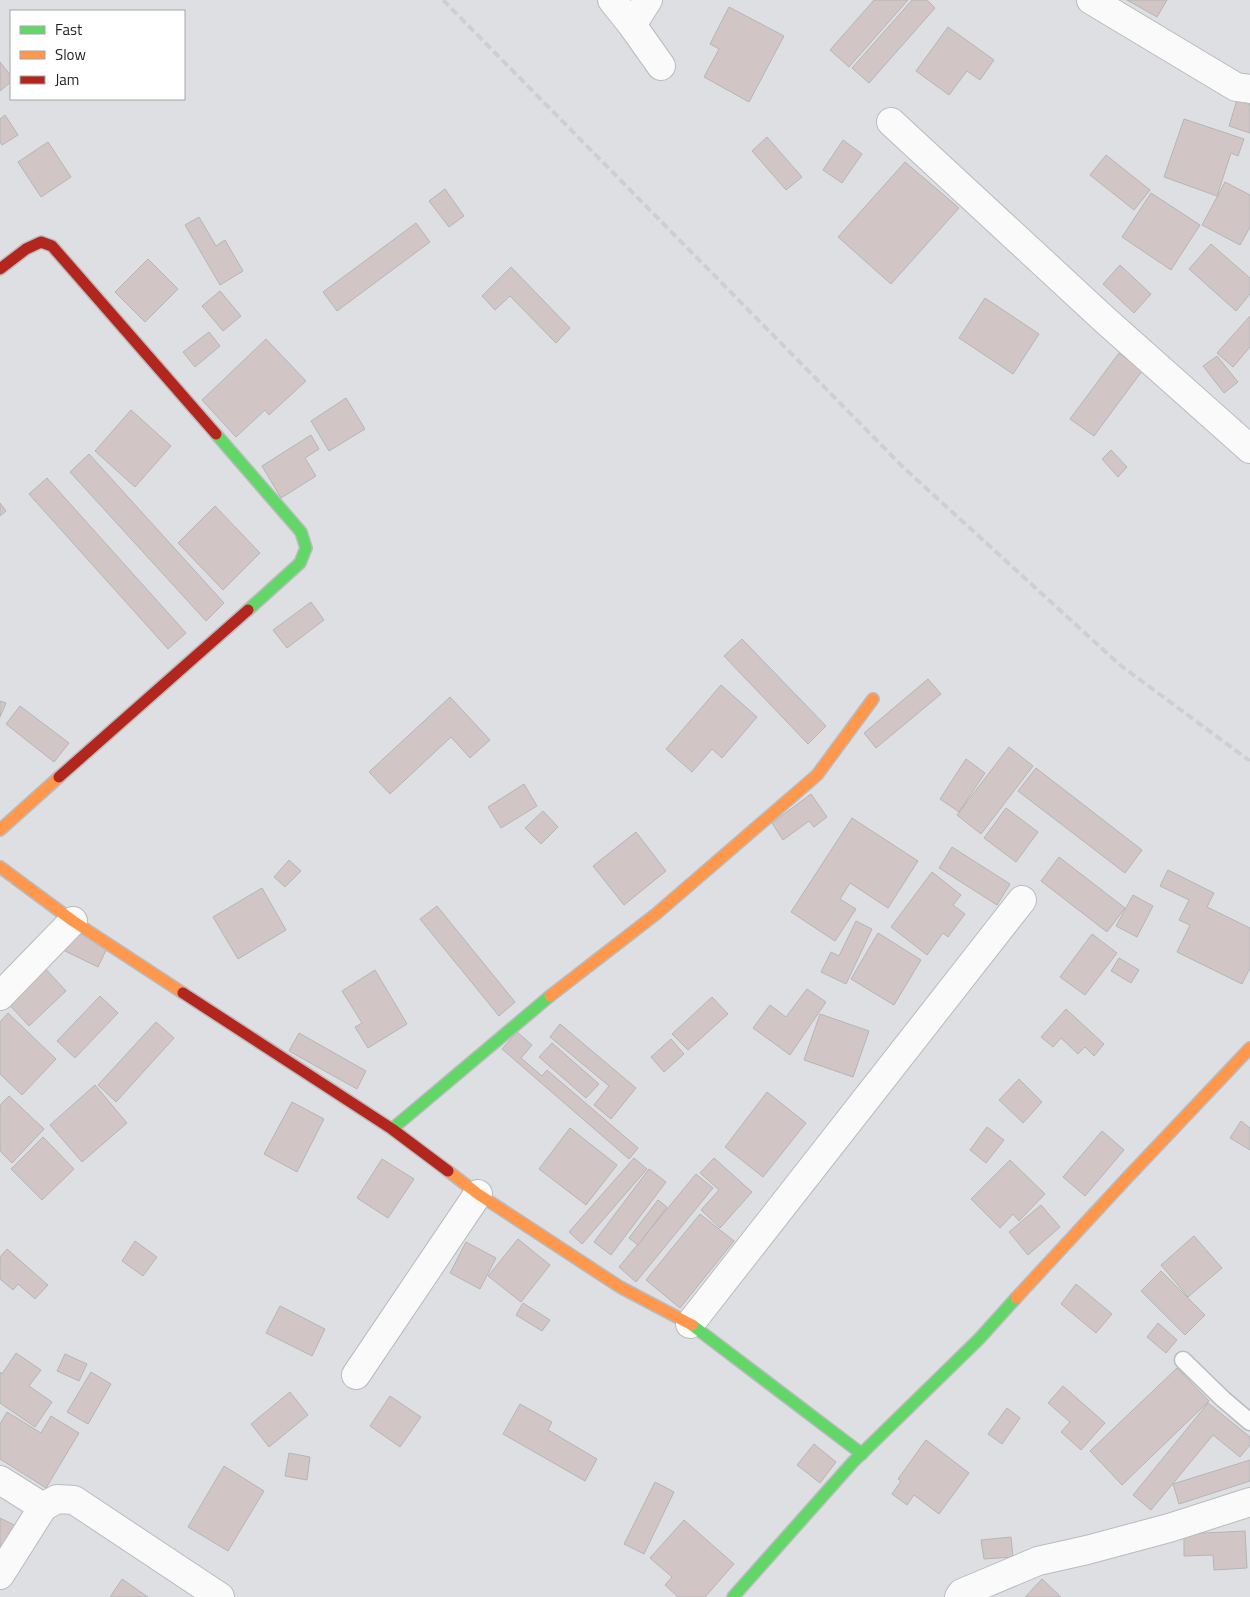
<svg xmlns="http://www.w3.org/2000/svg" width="1250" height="1597" font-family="'Titillium Web',sans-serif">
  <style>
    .building { fill: #d1c6c5; stroke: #b5b5b6 }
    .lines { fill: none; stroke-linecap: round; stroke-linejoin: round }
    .lane-casing { stroke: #babbbe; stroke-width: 19 }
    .street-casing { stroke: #babbbe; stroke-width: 30 }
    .fast-casing { stroke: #babbbe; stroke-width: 14 }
    .slow-casing { stroke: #babbbe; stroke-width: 14 }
    .jam-casing { stroke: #babbbe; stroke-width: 14 }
    .lane { stroke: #fafafb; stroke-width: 16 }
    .street { stroke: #fafafb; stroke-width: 28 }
    .fast { stroke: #63d668; stroke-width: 11 }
    .slow { stroke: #ff974d; stroke-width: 11 }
    .jam { stroke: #b3261e; stroke-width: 11 }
    .rail { stroke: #cfcfcf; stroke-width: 4; stroke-dasharray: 8 4; stroke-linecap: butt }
  </style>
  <rect width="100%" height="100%" fill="#dddfe3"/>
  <g class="building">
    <path d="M874 0H908L849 67 830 50Z"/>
    <path d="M912 0H927L935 8 869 83 852 68Z"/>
    <path d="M1127 0H1167L1157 17Z"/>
    <path d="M729 7 784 36 749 102 704 77 719 49 710 44Z"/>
    <path d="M948 27 994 60 980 80 967 71 949 95 916 71Z"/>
    <path d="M0 62 11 76V82L0 91Z"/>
    <path d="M1237 100 1250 105V133L1229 126Z"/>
    <path d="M5 115 18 135 2 145 0 142V119Z"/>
    <path d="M1184 119 1244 139 1238 156 1231 153 1217 196 1164 177Z"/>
    <path d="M767 137 802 177 786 190 752 151Z"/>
    <path d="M843 140 862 154 842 183 823 170Z"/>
    <path d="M48 142 71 177 41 197 18 162Z"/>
    <path d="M1106 155 1150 190 1134 210 1090 175Z"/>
    <path d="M905 162 959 208 891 284 838 237Z"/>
    <path d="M1225 182 1250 195V227L1240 245 1202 225Z"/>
    <path d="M445 189 464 216 449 227 429 201Z"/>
    <path d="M1151 193 1200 225 1171 270 1122 237Z"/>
    <path d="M199 217 216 246 225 240 243 271 220 285 185 225Z"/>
    <path d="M416 223 430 242 337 311 323 292Z"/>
    <path d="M1211 244 1250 278V294L1236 311 1189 269Z"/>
    <path d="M148 259 178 289 145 322 115 292Z"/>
    <path d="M1120 265 1151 294 1134 313 1103 284Z"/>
    <path d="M511 267 570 328 556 343 510 296 495 310 482 296Z"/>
    <path d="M220 291 241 316 223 331 202 306Z"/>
    <path d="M985 298 1039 334 1013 374 959 338Z"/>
    <path d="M1250 316V347L1233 367 1217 353Z"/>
    <path d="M209 332 220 346 195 367 183 352Z"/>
    <path d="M266 339 306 381 269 415 265 410 236 437 202 400Z"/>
    <path d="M1119 353 1142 371 1094 436 1070 419Z"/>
    <path d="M1217 356 1238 382 1224 393 1203 366Z"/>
    <path d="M346 398 365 429 329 451 311 421Z"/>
    <path d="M131 410 171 446 135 487 95 451Z"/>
    <path d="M311 435 319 449 305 458 316 476 281 498 262 466Z"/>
    <path d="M1111 450 1127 467 1118 477 1102 459Z"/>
    <path d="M89 454 224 603 206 621 70 472Z"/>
    <path d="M47 478 186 633 168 649 29 494Z"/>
    <path d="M0 503 6 511 0 516Z"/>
    <path d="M215 506 260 553 223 590 178 543Z"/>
    <path d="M311 602 324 620 287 648 273 630Z"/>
    <path d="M742 639 826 726 808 744 724 656Z"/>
    <path d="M928 679 941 694 876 748 864 733Z"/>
    <path d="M721 685 757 717 722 758 712 749 692 772 666 749Z"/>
    <path d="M450 697 490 740 470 758 451 737 390 794 369 772Z"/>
    <path d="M0 701 6 703 0 717Z"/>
    <path d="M20 706 69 743 54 762 6 724Z"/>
    <path d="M1009 747 1033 766 981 834 957 815Z"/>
    <path d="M966 759 985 773 959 812 940 799Z"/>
    <path d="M1036 768 1142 850 1125 873 1018 791Z"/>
    <path d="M524 784 537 806 501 828 488 807Z"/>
    <path d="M811 794 827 817 814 827 809 821 783 840 772 823Z"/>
    <path d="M1006 808 1038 832 1016 862 984 838Z"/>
    <path d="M543 811 558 827 541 844 525 828Z"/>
    <path d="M852 818 918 861 888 908 850 883 840 899 856 909 835 941 791 912Z"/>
    <path d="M636 832 666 871 624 905 593 866Z"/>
    <path d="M952 847 1010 884 997 905 939 868Z"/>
    <path d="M1059 857 1125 908 1107 932 1041 881Z"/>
    <path d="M289 860 301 871 285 887 274 877Z"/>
    <path d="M1168 870 1214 893 1207 907 1250 928V968L1242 984 1177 952 1190 925 1179 920 1189 900 1160 886Z"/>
    <path d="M932 872 961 895 953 905 965 914 948 937 943 933 927 955 891 927Z"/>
    <path d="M262 888 286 930 238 959 213 917Z"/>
    <path d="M1133 895 1153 906 1137 937 1116 926Z"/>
    <path d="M437 906 515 1002 499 1016 420 919Z"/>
    <path d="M856 921 872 929 846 984 821 972 831 952 839 956Z"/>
    <path d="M73 929 108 946 98 967 63 950Z"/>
    <path d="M878 933 921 960 894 1005 851 979Z"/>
    <path d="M1092 934 1117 953 1085 995 1060 977Z"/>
    <path d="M1119 958 1139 970 1131 983 1111 971Z"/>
    <path d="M41 964 66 991 29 1026 3 998Z"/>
    <path d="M375 970 407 1024 368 1048 355 1027 362 1023 342 991Z"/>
    <path d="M807 989 826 1002 790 1055 753 1028 770 1005 786 1017Z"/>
    <path d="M100 996 118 1013 75 1058 57 1041Z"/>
    <path d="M712 997 728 1014 688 1050 672 1034Z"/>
    <path d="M1066 1009 1104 1044 1094 1056 1085 1047 1078 1054 1061 1038 1053 1047 1041 1037Z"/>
    <path d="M8 1013 56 1059 22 1095 0 1074V1022Z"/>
    <path d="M820 1014 869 1031 853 1077 804 1060Z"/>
    <path d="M156 1022 174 1038 116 1102 98 1085Z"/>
    <path d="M560 1024 636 1088 611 1119 594 1105 609 1086 550 1037Z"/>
    <path d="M517 1032 532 1045 521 1058 542 1076 547 1070 638 1148 629 1159 502 1049Z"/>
    <path d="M299 1033 366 1071 357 1089 289 1051Z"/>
    <path d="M671 1039 684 1054 664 1072 651 1057Z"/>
    <path d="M552 1043 599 1084 586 1098 539 1057Z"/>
    <path d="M1019 1079 1042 1102 1023 1123 999 1100Z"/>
    <path d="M95 1085 127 1123 82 1162 50 1125Z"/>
    <path d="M767 1092 806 1123 763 1177 725 1147Z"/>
    <path d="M9 1096 44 1129 12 1163 0 1151V1105Z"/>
    <path d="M292 1102 324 1119 297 1172 264 1154Z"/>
    <path d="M1241 1121 1250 1128V1150L1230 1138Z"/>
    <path d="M987 1127 1004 1140 986 1163 970 1150Z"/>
    <path d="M570 1128 617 1165 586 1205 539 1169Z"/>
    <path d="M1102 1131 1124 1150 1085 1196 1063 1177Z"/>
    <path d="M43 1137 74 1169 42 1200 11 1169Z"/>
    <path d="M634 1158 647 1169 582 1244 569 1232Z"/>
    <path d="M714 1158 752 1192 720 1228 701 1210 719 1190 700 1173Z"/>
    <path d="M382 1159 414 1179 388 1218 357 1198Z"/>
    <path d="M1010 1160 1045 1194 1019 1221 1013 1214 1000 1228 971 1199Z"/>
    <path d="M649 1169 666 1182 611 1255 594 1242Z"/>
    <path d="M696 1174 713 1188 636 1282 619 1267Z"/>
    <path d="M658 1200 667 1207 638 1245 629 1238Z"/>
    <path d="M1041 1205 1060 1227 1028 1255 1009 1232Z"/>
    <path d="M700 1214 734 1241 680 1308 646 1280Z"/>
    <path d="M1194 1236 1222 1268 1188 1297 1161 1265Z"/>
    <path d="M518 1239 550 1265 521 1302 488 1276Z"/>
    <path d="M135 1241 157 1257 143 1276 122 1261Z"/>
    <path d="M466 1242 496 1258 480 1289 450 1273Z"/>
    <path d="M7 1249 48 1285 35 1299 18 1284 13 1290 0 1279V1257Z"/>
    <path d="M1161 1271 1205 1315 1185 1335 1141 1291Z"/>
    <path d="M1076 1284 1112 1314 1096 1333 1061 1304Z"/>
    <path d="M523 1303 550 1320 542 1331 516 1315Z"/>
    <path d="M280 1306 325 1329 312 1356 266 1333Z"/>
    <path d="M1158 1323 1177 1340 1166 1353 1147 1337Z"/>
    <path d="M16 1353 41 1370 29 1386 52 1402 35 1427 0 1403V1372L2 1374Z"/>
    <path d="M65 1354 87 1364 79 1381 57 1371Z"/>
    <path d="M1177 1368 1209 1401 1122 1485 1090 1451Z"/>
    <path d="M91 1372 111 1384 88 1424 67 1412Z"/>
    <path d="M1063 1386 1105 1423 1081 1450 1061 1432 1070 1422 1048 1403Z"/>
    <path d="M290 1392 308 1415 269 1447 251 1424Z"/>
    <path d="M390 1396 421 1417 400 1447 370 1426Z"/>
    <path d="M1208 1403 1250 1437V1445L1240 1457 1213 1435 1151 1510 1133 1495Z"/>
    <path d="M520 1404 552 1422 548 1430 597 1459 585 1481 503 1434Z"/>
    <path d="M1007 1408 1020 1418 1002 1444 988 1434Z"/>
    <path d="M7 1412 41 1433 51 1416 79 1433 46 1488 0 1459V1424Z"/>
    <path d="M926 1440 969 1473 939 1514 914 1495 907 1505 892 1494 901 1481 898 1479Z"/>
    <path d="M814 1444 836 1462 820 1483 797 1465Z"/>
    <path d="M289 1453 310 1457 307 1480 285 1476Z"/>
    <path d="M1250 1460V1481L1179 1504 1173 1484Z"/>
    <path d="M224 1466 264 1491 228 1551 188 1527Z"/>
    <path d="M655 1482 674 1492 644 1554 624 1544Z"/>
    <path d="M0 1518 16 1526 0 1558Z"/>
    <path d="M684 1520 734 1564 705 1597H678L665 1585 672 1577 650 1558Z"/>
    <path d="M1245 1531 1247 1568 1214 1570 1213 1555 1184 1556V1534Z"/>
    <path d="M1011 1537 1013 1557 984 1559 981 1540Z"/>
    <path d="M122 1579 148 1597H110Z"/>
    <path d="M1042 1579 1061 1597H1025Z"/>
  </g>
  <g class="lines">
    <g class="lane-casing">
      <path id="lane" d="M1183 1360 1223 1399 1250 1422"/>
    </g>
    <g class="street-casing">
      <g id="street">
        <path d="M612 0 632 25 661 66"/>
        <path d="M1091 0 1236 87 1250 89"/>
        <path d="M632 25 648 0"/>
        <path d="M891 122 1105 320 1250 449"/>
        <path d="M0 996 73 921"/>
        <path d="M690 1324 1022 900"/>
        <path d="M356 1375 478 1194"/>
        <path d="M0 1480 43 1507"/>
        <path d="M0 1575 43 1507 57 1499 74 1500 220 1597"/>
        <path d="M959 1597 962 1593 1038 1561 1087 1550 1169 1528 1250 1502"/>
      </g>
    </g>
    <g class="fast-casing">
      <g id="fast">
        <path d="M216 434 301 532 306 548 300 563 248 610"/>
        <path d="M392 1129 550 996"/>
        <path d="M692 1325 862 1454"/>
        <path d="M733 1597 853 1462 979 1339 1016 1298"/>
      </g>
    </g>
    <g class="slow-casing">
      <g id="slow">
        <path d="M0 830 59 777"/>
        <path d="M0 867 73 921 183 993"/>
        <path d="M550 996 656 914 817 775 873 699"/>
        <path d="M448 1171 478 1194 620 1287 692 1325"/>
        <path d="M1016 1298 1126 1179 1250 1048"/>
      </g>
    </g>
    <g class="jam-casing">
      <g id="jam">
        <path d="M0 269 26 249 41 242 52 246 216 434"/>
        <path d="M59 777 248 610"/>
        <path d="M183 993 392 1129 448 1171"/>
      </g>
    </g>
    <use href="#lane" class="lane"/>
    <use href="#street" class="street"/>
    <use href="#fast" class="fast"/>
    <use href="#slow" class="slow"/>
    <use href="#jam" class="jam"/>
    <path class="rail" d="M443 0 904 468 1120 665 1250 761"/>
  </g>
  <rect x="10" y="10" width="175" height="90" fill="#ffffff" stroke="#a5a5a7"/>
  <rect x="20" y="26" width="25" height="8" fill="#63d668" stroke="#a5a5a7"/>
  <text x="55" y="35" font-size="15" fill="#1e1f22">Fast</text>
  <rect x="20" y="51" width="25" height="8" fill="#ff974d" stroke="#a5a5a7"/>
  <text x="55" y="60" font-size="15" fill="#1e1f22">Slow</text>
  <rect x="20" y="76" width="25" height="8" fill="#b3261e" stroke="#a5a5a7"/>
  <text x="55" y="85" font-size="15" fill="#1e1f22">Jam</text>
</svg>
